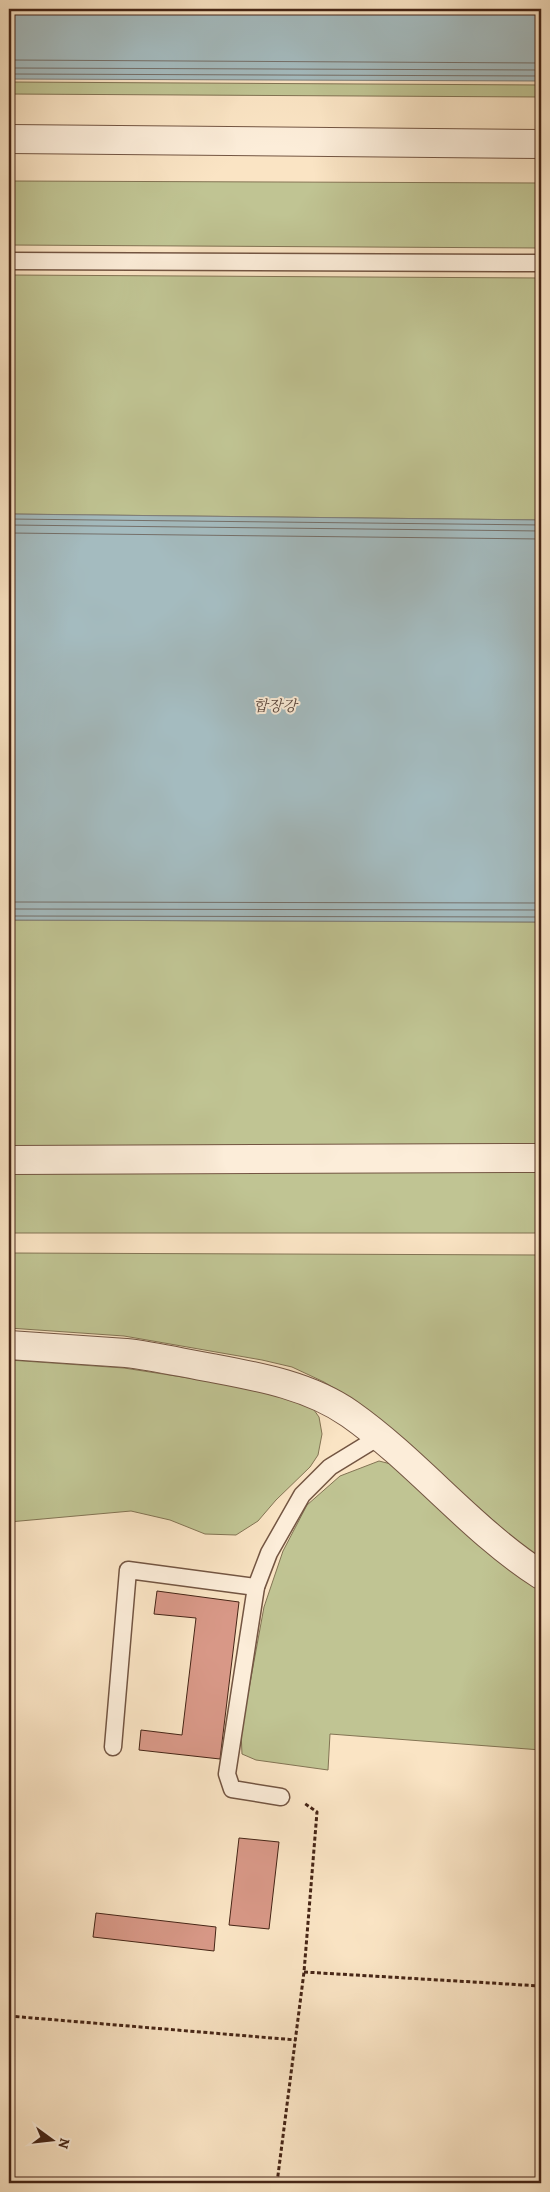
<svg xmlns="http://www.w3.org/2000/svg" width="550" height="2192" font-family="Alegreya,'Noto Serif KR',serif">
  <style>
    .green { fill: #c0c493; stroke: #837454 }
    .water { fill: #a4bbbf; stroke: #7e7f7b }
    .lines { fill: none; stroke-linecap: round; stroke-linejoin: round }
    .shore { stroke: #75706a; stroke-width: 1 }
    .building { fill: #d89887; stroke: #462516 }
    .service-casing { stroke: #735542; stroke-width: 19 }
    .minor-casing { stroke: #735542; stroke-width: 30 }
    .tertiary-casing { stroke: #735542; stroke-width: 30 }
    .path { stroke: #462516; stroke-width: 3; stroke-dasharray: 4 2.5; stroke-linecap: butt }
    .service { stroke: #fcedd9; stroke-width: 16 }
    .minor { stroke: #fcedd9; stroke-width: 28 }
    .tertiary { stroke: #fcedd9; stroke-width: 28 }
    .labels { text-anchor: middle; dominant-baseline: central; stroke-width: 4; stroke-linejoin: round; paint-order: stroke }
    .water-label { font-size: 15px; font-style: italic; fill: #5e4a40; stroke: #fcedd9 }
  </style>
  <rect width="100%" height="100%" fill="#fae4c4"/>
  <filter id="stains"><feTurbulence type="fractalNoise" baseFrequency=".004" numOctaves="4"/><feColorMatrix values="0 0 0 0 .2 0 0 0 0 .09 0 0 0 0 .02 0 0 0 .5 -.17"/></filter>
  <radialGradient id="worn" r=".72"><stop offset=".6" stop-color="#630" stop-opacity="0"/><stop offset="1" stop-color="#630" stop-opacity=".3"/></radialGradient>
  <g class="green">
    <path d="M9 82 541 85V97L9 94Z"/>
    <path d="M9 181 541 183V248L9 245Z"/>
    <path d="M9 275 541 278V520L9 514Z"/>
    <path d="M9 920 541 922V1147L9 1150Z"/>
    <path d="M541 1167V1233H9V1168Z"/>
    <path d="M9 1253 541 1255V1559L527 1550 389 1428 357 1402 324 1382 292 1367 262 1360 124 1336 9 1328Z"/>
    <path d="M9 1360 124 1368 260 1389 309 1403 319 1417 322 1434 318 1455 310 1467 276 1500 258 1521 236 1535 205 1534 170 1520 131 1511 9 1522Z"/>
    <path d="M379 1461 391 1464 516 1571 541 1591V1750L330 1734 328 1770 256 1760 242 1754 241 1732 264 1607 283 1551 307 1505 340 1476Z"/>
  </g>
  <g class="water">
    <path d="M9 9H541V81L9 79Z"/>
    <path d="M9 514 541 520V922L9 920Z"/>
  </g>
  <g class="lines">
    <g class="shore">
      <path d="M9 60 541 63"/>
      <path d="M9 68 541 70"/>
      <path d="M9 74 541 76"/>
      <path d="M9 519 541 525"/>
      <path d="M9 525 541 531"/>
      <path d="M9 533 541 539"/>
      <path d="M9 902 541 903"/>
      <path d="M9 909 541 910"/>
      <path d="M9 916 541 917"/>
    </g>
  </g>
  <g class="building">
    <path d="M157 1591 239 1602 220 1759 139 1750 141 1730 182 1735 196 1618 154 1614Z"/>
    <path d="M239 1838 279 1842 269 1929 229 1925Z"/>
    <path d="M96 1913 216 1927 214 1951 93 1937Z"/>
  </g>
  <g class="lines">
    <g class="service-casing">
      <g id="service">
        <path d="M9 261 541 263"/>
        <path d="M113 1747 128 1570 256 1587"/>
        <path d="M281 1797 232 1789 227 1774 256 1587 269 1553 302 1495 330 1467 379 1437"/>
      </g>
    </g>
    <g class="minor-casing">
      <g id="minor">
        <path d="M9 1160 541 1158"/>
        <path d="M9 1345C48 1348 87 1350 126 1353 154 1356 183 1363 212 1368 260 1377 310 1386 350 1414 418 1462 471 1530 541 1575"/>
      </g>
    </g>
    <g class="tertiary-casing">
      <path id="tertiary" d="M9 139 541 144"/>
    </g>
    <g class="path">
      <path d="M304 1972 541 1986"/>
      <path d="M9 2016 296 2040"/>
      <path d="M277 2183 304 1972 317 1812 304 1803"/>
    </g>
    <use href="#service" class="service"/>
    <use href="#minor" class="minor"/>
    <use href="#tertiary" class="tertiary"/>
  </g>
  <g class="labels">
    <g class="water-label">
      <text x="275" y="706">합장강</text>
    </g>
  </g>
  <rect width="550" height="2192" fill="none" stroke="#fae4c4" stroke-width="30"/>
  <rect x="10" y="10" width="530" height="2172" fill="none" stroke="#462516" stroke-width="2.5"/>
  <rect x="15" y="15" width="520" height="2162" fill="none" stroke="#462516"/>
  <g transform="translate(52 2140) rotate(105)" stroke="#fcedd9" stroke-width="4" paint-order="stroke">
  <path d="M0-4L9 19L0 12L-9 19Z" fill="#462516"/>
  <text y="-8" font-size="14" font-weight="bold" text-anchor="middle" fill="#462516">N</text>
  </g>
  <rect width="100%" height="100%" filter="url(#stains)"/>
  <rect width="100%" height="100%" fill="url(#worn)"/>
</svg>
